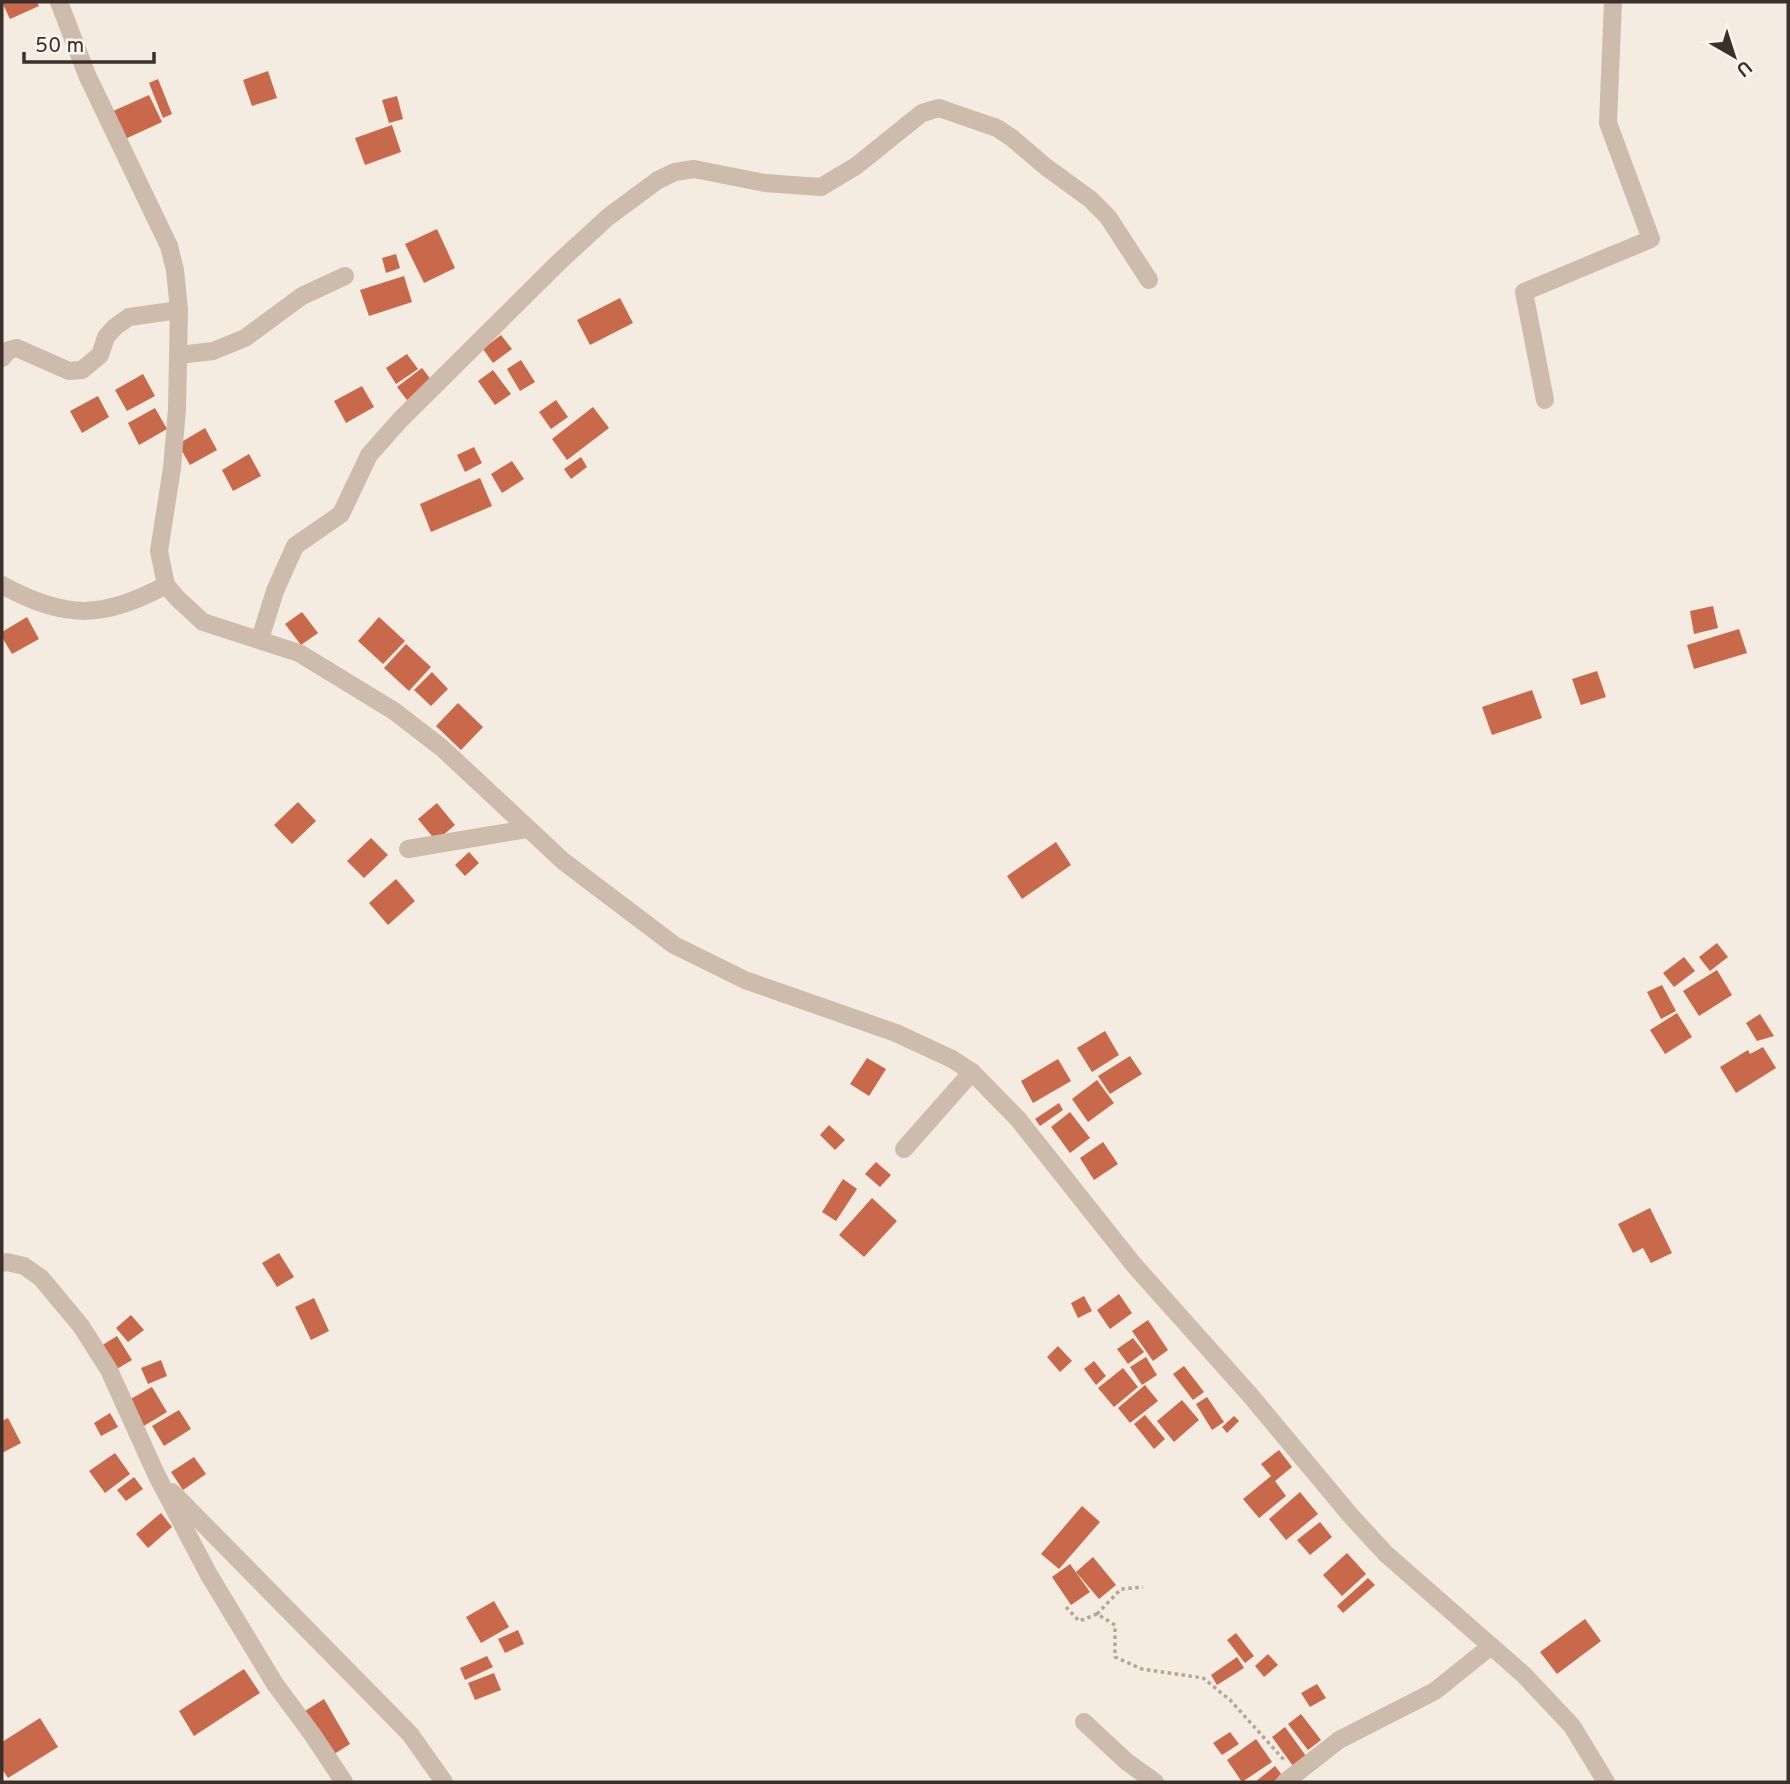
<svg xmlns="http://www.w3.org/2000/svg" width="1790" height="1784" font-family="Overpass,sans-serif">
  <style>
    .building { fill: #c8694b }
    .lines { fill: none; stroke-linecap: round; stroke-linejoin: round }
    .path { stroke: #b9a596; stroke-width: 3.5; stroke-dasharray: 3.5 3.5; stroke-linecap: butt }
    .minor { stroke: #cdbbac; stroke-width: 18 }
    .tertiary { stroke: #cdbbac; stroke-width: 18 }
  </style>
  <rect width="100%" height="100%" fill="#f4ebe1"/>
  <g class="building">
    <path d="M2 2H37L39 6 10 19Z"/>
    <path d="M268 71 277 98 252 106 243 80Z"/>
    <path d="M158 79 172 114 163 118 149 83Z"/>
    <path d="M149 95 162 122 123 140 111 112Z"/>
    <path d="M397 96 403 119 389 123 382 100Z"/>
    <path d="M392 125 401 152 365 165 355 138Z"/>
    <path d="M437 229 455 268 424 283 405 244Z"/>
    <path d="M396 254 400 268 386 273 382 258Z"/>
    <path d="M404 276 412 302 369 316 360 290Z"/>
    <path d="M620 298 633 323 590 345 577 320Z"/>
    <path d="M501 335 512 349 493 363 483 349Z"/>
    <path d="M407 354 418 369 396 384 386 368Z"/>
    <path d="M521 360 535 382 520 391 507 369Z"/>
    <path d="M422 368 432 381 407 400 397 387Z"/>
    <path d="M493 370 511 394 495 405 478 381Z"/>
    <path d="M143 374 155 396 127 411 115 390Z"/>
    <path d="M362 386 374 407 346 423 334 401Z"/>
    <path d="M98 396 109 417 82 433 70 411Z"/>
    <path d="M556 400 568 417 551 429 539 412Z"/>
    <path d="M593 407 609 428 567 460 552 439Z"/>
    <path d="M155 408 167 429 139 445 128 423Z"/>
    <path d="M205 428 217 450 190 465 178 444Z"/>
    <path d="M474 447 482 463 465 472 457 455Z"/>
    <path d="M249 454 261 476 233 491 222 470Z"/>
    <path d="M581 457 587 467 571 479 564 469Z"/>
    <path d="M512 461 524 479 502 493 491 474Z"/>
    <path d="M480 478 492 506 431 532 420 504Z"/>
    <path d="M1713 606 1718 628 1694 634 1690 611Z"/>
    <path d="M302 612 318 633 301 645 285 624Z"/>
    <path d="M27 617 39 639 12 654 2 637V632Z"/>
    <path d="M379 617 405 641 383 664 358 641Z"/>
    <path d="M1739 629 1747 653 1694 669 1687 645Z"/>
    <path d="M406 644 431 667 409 691 384 668Z"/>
    <path d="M1597 671 1606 697 1581 705 1572 679Z"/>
    <path d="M432 672 448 689 431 706 414 690Z"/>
    <path d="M1532 690 1542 718 1492 735 1482 707Z"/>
    <path d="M458 703 483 727 461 750 436 726Z"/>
    <path d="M298 802 316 821 292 844 274 825Z"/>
    <path d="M437 803 455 825 436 841 418 819Z"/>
    <path d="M371 838 388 855 364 878 347 861Z"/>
    <path d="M1056 842 1071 865 1022 899 1007 876Z"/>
    <path d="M469 852 479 863 465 876 455 865Z"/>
    <path d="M396 879 415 901 388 925 369 903Z"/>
    <path d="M1717 943 1728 957 1710 971 1699 957Z"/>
    <path d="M1684 957 1695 971 1674 987 1663 973Z"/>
    <path d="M1717 970 1732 995 1699 1016 1683 991Z"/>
    <path d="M1662 985 1676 1011 1661 1019 1647 992Z"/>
    <path d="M1677 1013 1692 1037 1665 1054 1650 1030Z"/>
    <path d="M1760 1014 1774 1036 1757 1041 1746 1023Z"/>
    <path d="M1105 1031 1119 1055 1092 1072 1077 1048Z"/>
    <path d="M1763 1047 1776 1068 1736 1093 1720 1067 1748 1050 1750 1054Z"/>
    <path d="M1130 1056 1142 1074 1110 1094 1098 1076Z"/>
    <path d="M867 1058 886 1069 869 1096 850 1084Z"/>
    <path d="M1058 1059 1071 1081 1033 1103 1021 1081Z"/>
    <path d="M1097 1080 1114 1103 1088 1122 1072 1099Z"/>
    <path d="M1059 1103 1063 1110 1040 1126 1035 1119Z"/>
    <path d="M1070 1112 1090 1138 1070 1153 1051 1127Z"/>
    <path d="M829 1125 845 1140 835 1150 820 1135Z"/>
    <path d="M1103 1142 1118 1164 1094 1180 1080 1158Z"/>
    <path d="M876 1162 891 1175 880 1187 865 1174Z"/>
    <path d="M843 1179 857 1189 836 1221 822 1212Z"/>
    <path d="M872 1198 897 1221 864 1257 839 1235Z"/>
    <path d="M1650 1208 1672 1253 1651 1263 1643 1248 1633 1253 1618 1224Z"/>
    <path d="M279 1253 294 1277 277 1287 262 1263Z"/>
    <path d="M1119 1294 1132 1313 1110 1329 1097 1310Z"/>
    <path d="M1084 1296 1092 1311 1078 1318 1071 1303Z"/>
    <path d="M314 1298 329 1331 311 1340 295 1307Z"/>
    <path d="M131 1315 144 1330 128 1342 116 1328Z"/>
    <path d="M1148 1320 1168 1350 1153 1361 1132 1331Z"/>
    <path d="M117 1336 132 1360 115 1370 101 1346Z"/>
    <path d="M1133 1338 1144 1352 1128 1364 1117 1349Z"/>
    <path d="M1058 1346 1072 1361 1060 1372 1047 1357Z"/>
    <path d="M1146 1357 1157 1375 1142 1385 1130 1367Z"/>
    <path d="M161 1360 167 1376 148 1384 141 1368Z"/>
    <path d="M1094 1361 1106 1376 1096 1385 1084 1369Z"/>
    <path d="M1184 1366 1204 1392 1193 1400 1173 1374Z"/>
    <path d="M1123 1368 1138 1387 1114 1407 1098 1388Z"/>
    <path d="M1145 1385 1158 1401 1130 1423 1118 1408Z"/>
    <path d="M152 1387 167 1412 142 1427 127 1401Z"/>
    <path d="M1207 1397 1224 1422 1212 1430 1196 1404Z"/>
    <path d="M1182 1400 1199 1420 1174 1442 1157 1421Z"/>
    <path d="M179 1410 191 1429 164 1446 152 1426Z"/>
    <path d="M110 1413 118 1427 101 1436 94 1423Z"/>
    <path d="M1145 1415 1165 1439 1154 1449 1134 1424Z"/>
    <path d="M1234 1416 1239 1421 1227 1433 1222 1427Z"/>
    <path d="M8 1418 21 1443 2 1453V1421Z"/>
    <path d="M1279 1450 1292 1467 1275 1481 1286 1496 1259 1518 1243 1499 1271 1476 1261 1464Z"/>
    <path d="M115 1453 130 1474 105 1493 89 1471Z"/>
    <path d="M194 1457 206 1474 183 1490 171 1472Z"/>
    <path d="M134 1477 143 1489 126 1501 117 1490Z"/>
    <path d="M1300 1492 1318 1514 1286 1540 1269 1519Z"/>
    <path d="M1082 1506 1100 1522 1059 1569 1041 1554Z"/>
    <path d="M161 1513 172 1527 148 1548 136 1534Z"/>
    <path d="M1320 1522 1332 1537 1310 1555 1297 1540Z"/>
    <path d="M1347 1553 1366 1574 1342 1596 1323 1575Z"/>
    <path d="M1093 1557 1116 1585 1099 1599 1076 1572Z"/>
    <path d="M1070 1564 1090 1592 1071 1605 1052 1577Z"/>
    <path d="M1368 1578 1375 1585 1343 1613 1337 1606Z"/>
    <path d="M494 1601 509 1627 481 1643 466 1617Z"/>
    <path d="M1585 1619 1601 1641 1557 1674 1540 1652Z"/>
    <path d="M518 1630 524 1644 505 1653 498 1639Z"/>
    <path d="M1236 1633 1254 1656 1245 1663 1227 1640Z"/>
    <path d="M1268 1654 1278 1665 1264 1677 1255 1666Z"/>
    <path d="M487 1656 493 1667 465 1680 460 1668Z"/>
    <path d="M1237 1657 1244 1668 1217 1685 1211 1675Z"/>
    <path d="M244 1669 260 1693 194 1736 179 1711Z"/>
    <path d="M494 1673 501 1690 475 1700 468 1683Z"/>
    <path d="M1317 1684 1326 1698 1310 1707 1301 1693Z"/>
    <path d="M324 1699 350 1744 331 1756 305 1711Z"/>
    <path d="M1301 1714 1321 1740 1308 1750 1288 1724Z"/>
    <path d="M40 1718 58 1747 8 1778 2 1769V1742Z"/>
    <path d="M1285 1727 1306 1756 1293 1766 1272 1737Z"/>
    <path d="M1230 1732 1239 1744 1222 1755 1213 1743Z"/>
    <path d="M1256 1739 1272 1762 1242 1782 1227 1760Z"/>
    <path d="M1275 1766 1282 1775 1273 1782H1255Z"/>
  </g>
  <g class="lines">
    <g class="path">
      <path d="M1066 1607 1079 1621 1097 1614 1115 1625V1657L1142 1669 1203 1678 1230 1700 1285 1761"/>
      <path d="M1097 1614 1121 1589 1143 1587"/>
    </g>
    <g class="minor">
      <path d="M179 355 213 351 245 338 302 296 345 276"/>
      <path d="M2 358 9 350 17 348 69 371 82 370 100 355 106 337 115 327 129 317 179 310"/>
      <path d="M1545 400 1524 292 1651 239 1608 123 1613 2"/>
      <path d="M2 585C66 620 103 619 166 585"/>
      <path d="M260 639 275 591 295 546 341 514 369 455 400 420 558 263 608 217 658 180 675 172 694 169 765 183 821 187 856 166 922 113 939 108 997 128 1012 138 1046 167 1090 199 1108 217 1149 280"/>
      <path d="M408 849 527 829"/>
      <path d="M904 1149 972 1072"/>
      <path d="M2 1263 7 1262 24 1266 41 1278 81 1326 109 1370 157 1476 209 1575 275 1684 312 1734 344 1782"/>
      <path d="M172 1492 410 1734 444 1782"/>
      <path d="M1084 1722 1127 1762 1155 1782"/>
      <path d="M1285 1782 1339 1740 1435 1691 1491 1646"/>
    </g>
    <path class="tertiary" d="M59 2 87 75 155 217 169 246 175 270 179 310 177 409 172 468 159 551 166 585 177 598 203 622 299 653 394 711 442 748 563 861 674 945 745 980 896 1033 952 1059 972 1072 1018 1119 1134 1265 1250 1395 1351 1516 1386 1554 1523 1674 1572 1726 1606 1782"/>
  </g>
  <rect width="1790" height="1784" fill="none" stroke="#3b302b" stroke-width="7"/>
  <g transform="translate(1734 56) rotate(141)" stroke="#fbf5ee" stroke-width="5" paint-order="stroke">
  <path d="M0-5L12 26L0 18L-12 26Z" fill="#3b302b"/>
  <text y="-10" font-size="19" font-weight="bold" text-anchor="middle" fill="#3b302b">U</text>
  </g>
  <path d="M24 52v10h130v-10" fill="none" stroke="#3b302b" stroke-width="3.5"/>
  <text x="35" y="52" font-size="21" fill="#3b302b" stroke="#fbf5ee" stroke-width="5" paint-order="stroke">50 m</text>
</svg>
